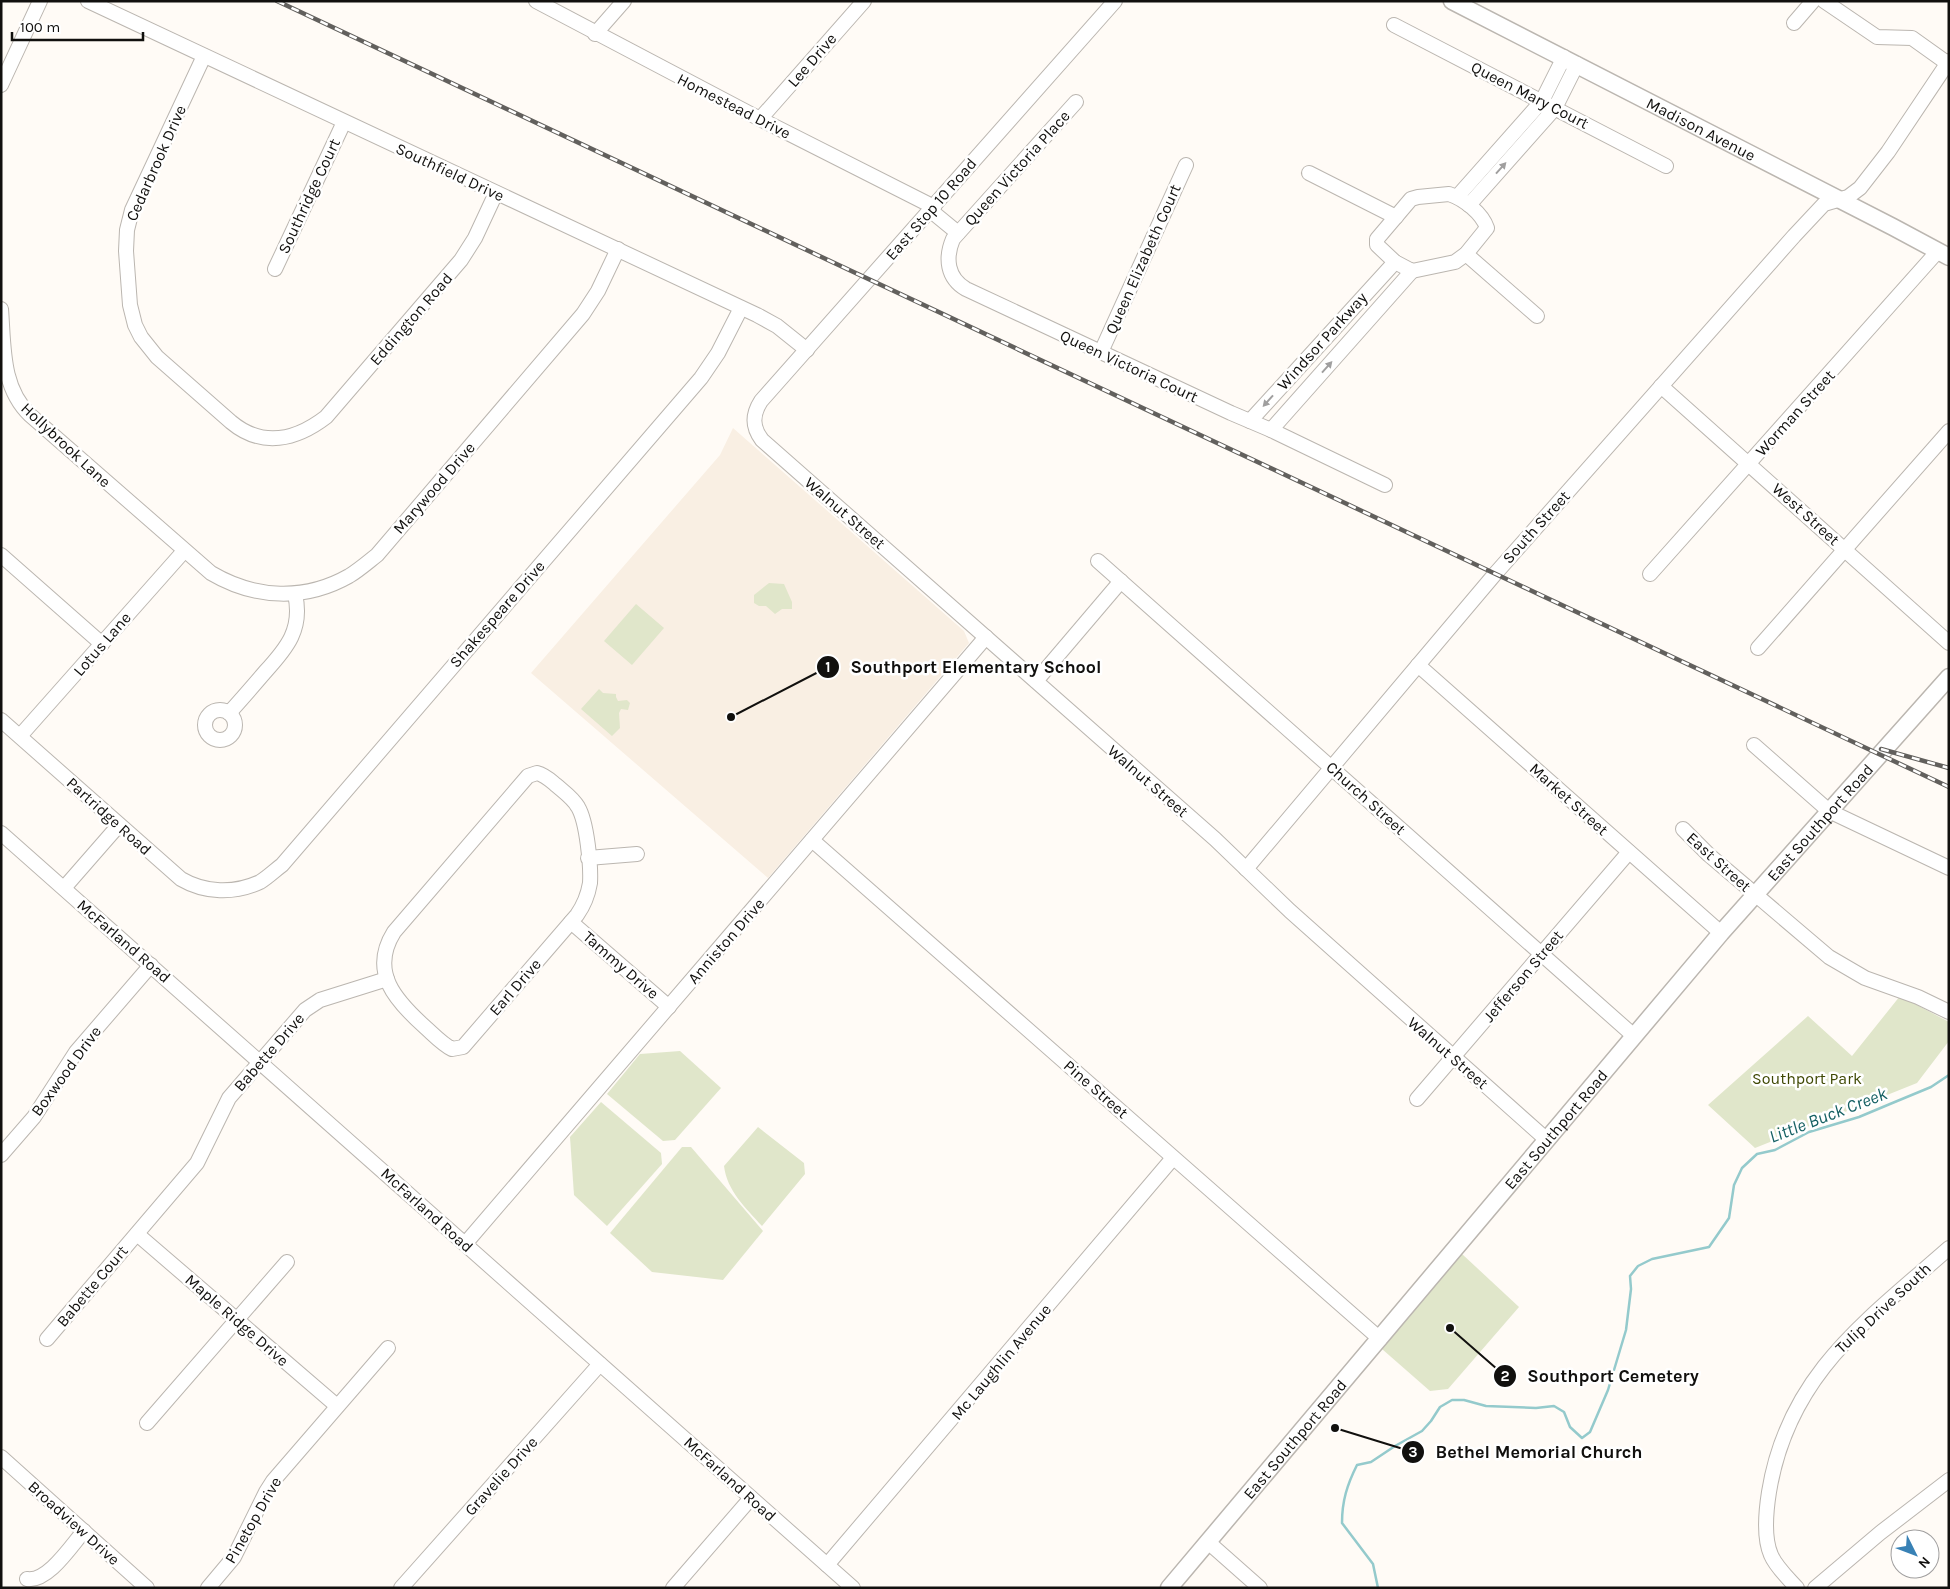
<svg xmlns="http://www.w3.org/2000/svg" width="1950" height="1589" font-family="Karla,sans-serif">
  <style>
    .built { fill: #f9efe3 }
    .green { fill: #e0e6ca }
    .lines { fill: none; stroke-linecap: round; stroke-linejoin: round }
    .stream { stroke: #94cacc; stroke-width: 2.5 }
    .minor-casing { stroke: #bbb6b0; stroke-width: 16 }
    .major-casing { stroke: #bbb6b0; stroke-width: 19 }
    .minor { stroke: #fff; stroke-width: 14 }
    .major { stroke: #fff; stroke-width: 16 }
    .rail-casing { stroke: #62605d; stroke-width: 4.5 }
    .rail { stroke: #fff; stroke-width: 2.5; stroke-dasharray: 8; stroke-linecap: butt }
    .oneway { fill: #a09f9f }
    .labels { text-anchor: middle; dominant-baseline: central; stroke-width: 5; stroke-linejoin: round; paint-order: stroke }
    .street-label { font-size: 16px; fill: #11100e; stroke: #fff }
    .park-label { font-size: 16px; fill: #3e4803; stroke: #fff }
    .water-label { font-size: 18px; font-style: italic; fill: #156063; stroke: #fff }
    .leader { fill: none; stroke: #11100e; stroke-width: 2 }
    .callout-dot { fill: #11100e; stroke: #fff; stroke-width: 2 }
    .mark-label { font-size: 15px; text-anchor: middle; font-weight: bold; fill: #fff }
    .callout-label { font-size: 18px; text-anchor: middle; font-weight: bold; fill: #11100e; stroke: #fff; stroke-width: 5; stroke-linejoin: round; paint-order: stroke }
  </style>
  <rect width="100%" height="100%" fill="#fffbf6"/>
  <path class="built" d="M733 428 964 631 969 643 768 878 531 673 720 455Z"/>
  <g class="green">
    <path d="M769 583 784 584 792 602V609H782L775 614 766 606H759L754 603V595Z"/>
    <path d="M636 604 664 628 632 665 604 641Z"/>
    <path d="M599 689 603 693 616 694V697L618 701 627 700 630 703 628 710 621 709 619 713 620 728 612 736 581 709Z"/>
    <path d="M1900 996 1949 1022V1041L1917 1083 1755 1148 1708 1105 1808 1016 1852 1056Z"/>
    <path d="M680 1051 721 1088 675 1140 663 1141 607 1094 640 1054Z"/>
    <path d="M601 1102 661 1153 662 1164 607 1226 574 1195 570 1137Z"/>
    <path d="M758 1127 804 1163 805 1174 762 1226C746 1208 727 1191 724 1166Z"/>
    <path d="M682 1147H691L763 1231 723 1280 652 1272 610 1233Z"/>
    <path d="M1462 1254 1519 1307 1448 1389 1430 1391 1382 1349Z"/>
  </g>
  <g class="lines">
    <path class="stream" d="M1378 1588 1373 1564 1342 1523C1342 1501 1347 1485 1357 1465L1371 1462 1395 1446 1422 1431 1431 1421 1440 1407 1452 1400H1464L1486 1406 1536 1408 1554 1406 1564 1412 1570 1427 1582 1438 1590 1432 1608 1390 1626 1330 1631 1289 1630 1276 1638 1266 1652 1259 1709 1247 1729 1218 1734 1185 1742 1168 1757 1154 1775 1150 1809 1132 1859 1117 1890 1104 1931 1087 1949 1075"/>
    <g class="minor-casing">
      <g id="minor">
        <path d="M88 1 757 315 777 326 807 350"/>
        <path d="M536 1 760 119 934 207"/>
        <path d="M1115 1 761 401C752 415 752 427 762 440L1215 839 1290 911 1547 1140"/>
        <path d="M1824 1 1877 37 1912 38 1947 63"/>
        <path d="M1794 23 1813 1"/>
        <path d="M1394 25 1666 166"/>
        <path d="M595 34 624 1"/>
        <path d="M204 56 132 210 127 230 126 251 130 305 135 325 141 337 157 357 231 422C262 448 296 440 326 417L461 260 475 238 496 193"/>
        <path d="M1 85 40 1"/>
        <path d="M1076 102 953 239C945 258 947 278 966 289L1231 413 1271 430 1385 485"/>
        <path d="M760 119 864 1"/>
        <path d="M1309 173 1396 217"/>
        <path d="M1449 194C1464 199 1482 213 1487 228L1466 254 1455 262 1412 271 1395 262 1377 245V239L1411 199 1418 197Z"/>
        <path d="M1457 197 1542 101 1564 57"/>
        <path d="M1469 205 1555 108 1577 64"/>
        <path d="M930 210 958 233"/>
        <path d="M1466 254 1537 316"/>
        <path d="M275 269 344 122"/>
        <path d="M1 309C4 346 1 387 30 415L211 573C255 599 305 601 349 576 359 570 368 562 377 555L583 314 598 291 618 249"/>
        <path d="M1101 352 1186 165"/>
        <path d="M1661 386 1949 643"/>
        <path d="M1250 421 1395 262"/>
        <path d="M1271 430 1412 271"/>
        <path d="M1 555 102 644"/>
        <path d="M1098 561 1634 1036"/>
        <path d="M1650 574 1938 251"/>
        <path d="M1758 648 1949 431"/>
        <path d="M1418 665 1721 933"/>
        <path d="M1036 681 1121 581"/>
        <circle cx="220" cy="725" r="15"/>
        <path d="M229 713C241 700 253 686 265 672 287 648 303 629 295 594"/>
        <path d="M1 720 181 879C205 893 234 894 260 882 268 877 274 871 282 865L701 378 718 353 741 308"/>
        <path d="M20 736 184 551"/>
        <path d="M1754 745 1829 811 1949 868"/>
        <path d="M537 773C545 775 550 780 556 785 564 792 573 798 578 807 587 822 591 866 590 883 588 895 584 905 577 915L463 1047 452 1049C442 1044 433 1034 425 1027 396 1001 369 972 394 932L528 776Z"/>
        <path d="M1683 829 1709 855 1829 957 1865 978 1918 997 1949 1012"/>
        <path d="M1 833 853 1588"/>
        <path d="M812 840 1380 1339"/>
        <path d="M588 858 637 854"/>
        <path d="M1246 869 1495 574 1794 236 1824 204 1848 197 1860 188 1888 152 1949 61"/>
        <path d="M64 888 119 825"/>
        <path d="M571 922 669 1007"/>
        <path d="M1417 1099 1629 852"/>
        <path d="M1 1155 34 1117 76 1052 151 965"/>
        <path d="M137 1234 337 1406"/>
        <path d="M465 1244 986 637"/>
        <path d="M47 1339 197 1163 229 1098 305 1010 320 1000 387 979"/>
        <path d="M147 1423 287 1262"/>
        <path d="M1 1457 147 1588"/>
        <path d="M1208 1542 1260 1588"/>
        <path d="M827 1565 1173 1158"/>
        <path d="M27 1579C48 1582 71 1546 84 1531"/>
        <path d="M208 1588 234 1557 266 1492 273 1481 388 1348"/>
        <path d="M401 1588 600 1364"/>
        <path d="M673 1588 751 1498"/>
        <path d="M1797 1588C1788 1578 1776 1567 1771 1555 1763 1537 1766 1511 1769 1492 1788 1375 1866 1321 1949 1248"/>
        <path d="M1815 1588 1880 1533 1949 1480"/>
      </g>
    </g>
    <g class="major-casing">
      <g id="major">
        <path id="s1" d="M1452 1 1893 227 1949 257"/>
        <path id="s2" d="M1169 1588 1721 933 1949 677"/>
      </g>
    </g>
    <use href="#minor" class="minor"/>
    <use href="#major" class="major"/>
    <g class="rail-casing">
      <g id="rail">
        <path d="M277 1 1949 787"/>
        <path d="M1881 749 1949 768"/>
      </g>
    </g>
    <use href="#rail" class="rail"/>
  </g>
  <defs><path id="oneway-solid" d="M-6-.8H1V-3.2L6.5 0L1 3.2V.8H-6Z" transform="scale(1.25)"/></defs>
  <g class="oneway">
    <use href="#oneway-solid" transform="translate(1501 168) rotate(-48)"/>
    <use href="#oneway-solid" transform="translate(1327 367) rotate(-48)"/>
    <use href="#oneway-solid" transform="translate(1268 401) rotate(132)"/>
  </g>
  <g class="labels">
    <g class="street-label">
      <text transform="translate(812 60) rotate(-49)">Lee Drive</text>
      <text transform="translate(1530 95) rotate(27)">Queen Mary Court</text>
      <text transform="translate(734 106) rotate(27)">Homestead Drive</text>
      <text stroke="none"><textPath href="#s1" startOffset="280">Madison Avenue</textPath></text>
      <text transform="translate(156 163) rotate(-66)">Cedarbrook Drive</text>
      <text transform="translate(1017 168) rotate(-48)">Queen Victoria Place</text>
      <text transform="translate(450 172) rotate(25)">Southfield Drive</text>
      <text transform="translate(309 196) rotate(-65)">Southridge Court</text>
      <text transform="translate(931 209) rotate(-49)">East Stop 10 Road</text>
      <text transform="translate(1143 259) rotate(-66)">Queen Elizabeth Court</text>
      <text transform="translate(411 319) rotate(-49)">Eddington Road</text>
      <text transform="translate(1322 341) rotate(-48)">Windsor Parkway</text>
      <text transform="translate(1129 366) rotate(25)">Queen Victoria Court</text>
      <text transform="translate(1795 413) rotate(-48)">Worman Street</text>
      <text transform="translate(66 445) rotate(43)">Hollybrook Lane</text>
      <text transform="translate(434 488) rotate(-49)">Marywood Drive</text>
      <text transform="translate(845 513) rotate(41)">Walnut Street</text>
      <text transform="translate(1806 514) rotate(42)">West Street</text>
      <text transform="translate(1536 527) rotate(-48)">South Street</text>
      <text transform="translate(497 614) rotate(-49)">Shakespeare Drive</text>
      <text transform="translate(102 644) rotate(-49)">Lotus Lane</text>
      <text transform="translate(1148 781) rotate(41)">Walnut Street</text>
      <text transform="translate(1366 798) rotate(42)">Church Street</text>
      <text transform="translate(1569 799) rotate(42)">Market Street</text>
      <text transform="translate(109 816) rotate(42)">Partridge Road</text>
      <text stroke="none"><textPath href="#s2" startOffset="1005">East Southport Road</textPath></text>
      <text transform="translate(1719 862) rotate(42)">East Street</text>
      <text transform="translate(124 941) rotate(41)">McFarland Road</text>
      <text transform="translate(726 941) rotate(-49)">Anniston Drive</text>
      <text transform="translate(621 965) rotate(41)">Tammy Drive</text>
      <text transform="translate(1523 976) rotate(-50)">Jefferson Street</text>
      <text transform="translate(515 987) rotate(-49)">Earl Drive</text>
      <text transform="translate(269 1052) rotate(-49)">Babette Drive</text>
      <text transform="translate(1448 1053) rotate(41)">Walnut Street</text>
      <text transform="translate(66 1071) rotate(-54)">Boxwood Drive</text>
      <text transform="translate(1096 1089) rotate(41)">Pine Street</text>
      <text stroke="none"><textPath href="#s2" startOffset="600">East Southport Road</textPath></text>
      <text transform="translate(427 1210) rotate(42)">McFarland Road</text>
      <text transform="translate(92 1286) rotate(-50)">Babette Court</text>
      <text transform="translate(1883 1308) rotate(-43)">Tulip Drive South</text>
      <text transform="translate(237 1320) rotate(41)">Maple Ridge Drive</text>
      <text transform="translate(1001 1362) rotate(-50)">Mc Laughlin Avenue</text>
      <text stroke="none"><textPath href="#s2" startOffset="195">East Southport Road</textPath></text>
      <text transform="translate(501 1476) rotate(-48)">Gravelie Drive</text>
      <text transform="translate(730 1479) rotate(42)">McFarland Road</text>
      <text transform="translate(253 1520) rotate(-60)">Pinetop Drive</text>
      <text transform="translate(74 1523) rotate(42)">Broadview Drive</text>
    </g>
    <g class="park-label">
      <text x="1807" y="1078">Southport Park</text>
    </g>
    <g class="water-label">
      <text transform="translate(1828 1115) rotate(-21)">Little Buck Creek</text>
    </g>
  </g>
  <path class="leader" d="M731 717L828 667M1450 1328L1505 1376M1335 1428L1413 1452"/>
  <g class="callout-dot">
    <circle cx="731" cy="717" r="5"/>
    <circle cx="1450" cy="1328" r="5"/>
    <circle cx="1335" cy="1428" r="5"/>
    <circle cx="828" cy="667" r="12"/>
    <circle cx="1505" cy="1376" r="12"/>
    <circle cx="1413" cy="1452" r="12"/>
  </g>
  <g class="mark-label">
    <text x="828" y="672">1</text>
    <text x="1505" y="1381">2</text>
    <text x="1413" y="1457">3</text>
  </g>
  <g class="callout-label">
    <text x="976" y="673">Southport Elementary School</text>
    <text x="1613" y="1382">Southport Cemetery</text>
    <text x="1539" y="1458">Bethel Memorial Church</text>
  </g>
  <rect width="1950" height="1589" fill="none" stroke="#11100e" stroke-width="5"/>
  <g transform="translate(1915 1554) rotate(132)"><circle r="24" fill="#ffffff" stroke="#a09f9f"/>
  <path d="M0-4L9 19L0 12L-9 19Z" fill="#3881b5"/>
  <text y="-8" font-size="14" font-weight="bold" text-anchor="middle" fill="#11100e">N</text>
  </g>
  <path d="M12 32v8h131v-8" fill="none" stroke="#11100e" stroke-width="2.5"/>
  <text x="20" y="32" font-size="15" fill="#11100e" stroke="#ffffff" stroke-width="4" paint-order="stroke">100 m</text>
</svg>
